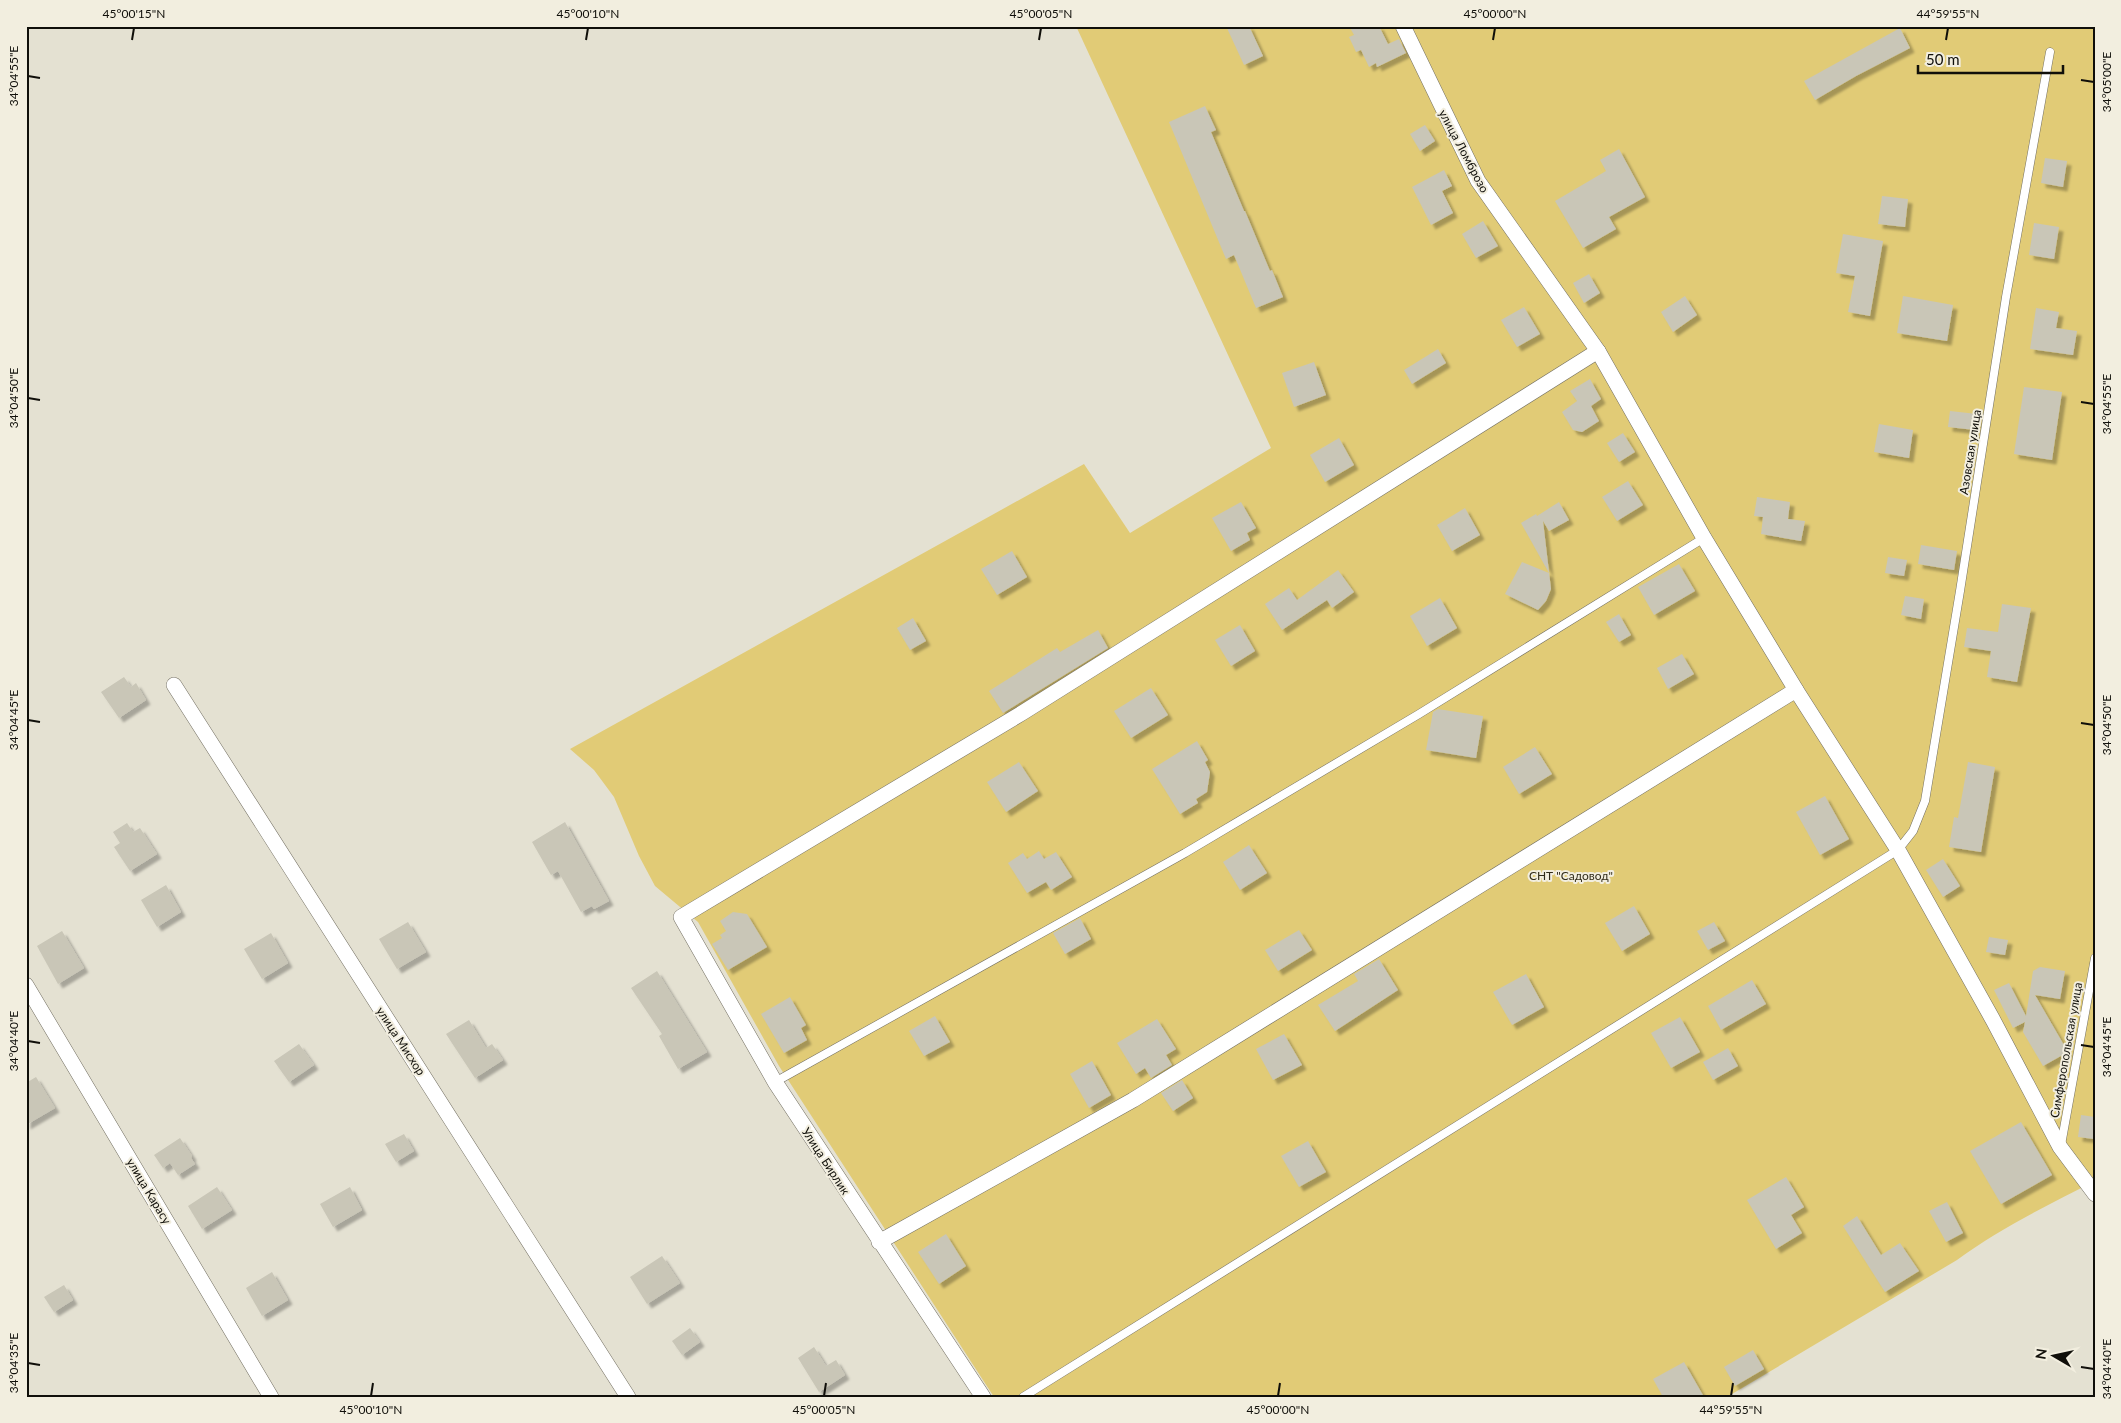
<svg xmlns="http://www.w3.org/2000/svg" width="2121" height="1423" font-family="Lato,sans-serif">
  <style>
    .green { fill: #e1cb76 }
    .building { fill: #c9c6b7; filter: url(#shadow) }
    .lines { fill: none; stroke-linecap: round; stroke-linejoin: round }
    .lane-casing { stroke: #736f62; stroke-width: 9 }
    .street-casing { stroke: #736f62; stroke-width: 16 }
    .lane { stroke: #fff; stroke-width: 8 }
    .street { stroke: #fff; stroke-width: 15 }
    .ticks { fill: none; stroke: #100f0a; stroke-width: 2 }
    .labels { text-anchor: middle; dominant-baseline: central; stroke-width: 4; stroke-linejoin: round; paint-order: stroke }
    .street-label { font-size: 12px; fill: #100f0a; stroke: #f2eedf }
    .park-label { font-size: 12px; fill: #302b19; stroke: #f2eedf }
    .neatline { fill: none; stroke: #100f0a; stroke-width: 2 }
    .ticks-label { font-size: 12px; text-anchor: middle; fill: #100f0a }
  </style>
  <defs>
    <filter id="shadow"><feDropShadow dx="4.5" dy="4.5" stdDeviation="1" flood-color="#0004"/></filter>
  </defs>
  <rect width="100%" height="100%" fill="#e4e1d2"/>
  <path class="green" d="M1076 26H2095V1181C2048 1205 1999 1229 1957 1260L1727 1397H994L779 1066 698 922 655 886 639 856 614 797 594 770 570 749 1084 464 1130 533 1271 448Z"/>
  <g class="building">
    <path d="M1226 26H1249L1263 56 1244 65Z"/>
    <path d="M1349 26H1379L1388 44 1399 39 1406 53 1377 67 1376 63 1369 67 1361 50 1356 52 1349 37 1354 35Z"/>
    <path d="M1900 28 1910 48 1856 76 1815 100 1804 81Z"/>
    <path d="M1205 106 1216 130 1211 132 1244 211H1245L1270 271 1272 270 1283 297 1256 308 1234 255 1226 259 1169 122Z"/>
    <path d="M1425 125 1435 141 1420 151 1410 134Z"/>
    <path d="M1619 149 1645 197 1609 217 1616 229 1583 248 1555 201 1606 171 1600 160Z"/>
    <path d="M2045 158 2067 161 2063 187 2041 183Z"/>
    <path d="M1444 170 1452 186 1442 191 1453 213 1431 225 1412 187Z"/>
    <path d="M1882 196 1908 199 1905 227 1878 224Z"/>
    <path d="M1483 221 1498 246 1476 258 1462 234Z"/>
    <path d="M2034 223 2059 227 2054 259 2029 255Z"/>
    <path d="M1843 234 1883 241 1870 316 1848 312 1855 276 1836 273Z"/>
    <path d="M1589 274 1600 293 1584 303 1573 283Z"/>
    <path d="M1685 296 1697 315 1673 332 1661 312Z"/>
    <path d="M1903 296 1953 305 1947 341 1897 333Z"/>
    <path d="M1524 307 1540 334 1517 347 1501 320Z"/>
    <path d="M2036 308 2059 312 2056 328 2077 331 2073 355 2030 349Z"/>
    <path d="M1438 349 1446 363 1412 384 1404 370Z"/>
    <path d="M1314 362 1326 395 1294 407 1282 373Z"/>
    <path d="M1590 379 1601 399 1591 406 1599 421 1582 432 1573 430 1562 412 1577 401 1570 391Z"/>
    <path d="M2024 387 2062 392 2052 460 2014 454Z"/>
    <path d="M1950 411 1977 414 1975 430 1948 427Z"/>
    <path d="M1879 424 1913 430 1909 458 1874 452Z"/>
    <path d="M1623 433 1635 452 1619 462 1607 443Z"/>
    <path d="M1339 438 1354 465 1325 482 1310 455Z"/>
    <path d="M1628 481 1643 505 1617 521 1602 497Z"/>
    <path d="M1757 497 1790 502 1788 519 1805 521 1801 541 1761 534 1763 517 1754 516Z"/>
    <path d="M1241 502 1256 528 1247 533 1250 540 1231 551 1212 518Z"/>
    <path d="M1559 502 1569 520 1549 531 1543 521 1551 589 1546 601 1538 610 1505 594 1522 562 1549 573 1521 523 1536 514 1537 516Z"/>
    <path d="M1465 508 1480 535 1452 551 1437 525Z"/>
    <path d="M1921 545 1957 551 1954 570 1918 564Z"/>
    <path d="M1012 551 1027 577 997 595 981 569Z"/>
    <path d="M1888 557 1907 560 1904 576 1885 573Z"/>
    <path d="M1679 564 1695 591 1654 615 1638 587Z"/>
    <path d="M1338 570 1354 592 1332 608 1327 600 1282 630 1265 604 1289 588 1297 600Z"/>
    <path d="M1905 596 1924 599 1921 619 1901 615Z"/>
    <path d="M1440 598 1457 628 1427 646 1410 616Z"/>
    <path d="M2002 604 2031 608 2017 682 1987 677 1991 651 1964 647 1967 628 1998 632Z"/>
    <path d="M1619 614 1631 635 1619 642 1606 622Z"/>
    <path d="M913 618 926 641 910 650 897 628Z"/>
    <path d="M1240 625 1255 651 1231 666 1215 640Z"/>
    <path d="M1098 630 1108 648 1003 713 989 691 1057 648 1060 652Z"/>
    <path d="M1682 654 1694 674 1668 689 1657 668Z"/>
    <path d="M124 677 131 687 136 683 146 700 119 718 101 692Z"/>
    <path d="M1151 688 1168 715 1131 738 1114 711Z"/>
    <path d="M1438 709 1483 716 1476 758 1426 750 1433 712Z"/>
    <path d="M1197 741 1208 760 1205 762 1210 772 1207 792 1196 799 1198 803 1180 814 1152 769Z"/>
    <path d="M1535 747 1552 774 1519 794 1503 767Z"/>
    <path d="M1019 762 1038 791 1006 812 987 782Z"/>
    <path d="M1968 762 1995 767 1981 852 1949 847 1954 817 1958 818Z"/>
    <path d="M1825 796 1849 839 1820 855 1796 812Z"/>
    <path d="M565 822 609 901 594 909 592 906 581 912 558 871 551 875 532 842Z"/>
    <path d="M127 823 133 832 140 828 157 854 130 871 114 847 120 843 113 832Z"/>
    <path d="M1249 845 1267 873 1240 890 1223 862Z"/>
    <path d="M1039 851 1044 859 1056 852 1072 877 1051 890 1046 882 1027 893 1008 863 1023 853 1027 859Z"/>
    <path d="M1943 859 1960 886 1943 897 1926 870Z"/>
    <path d="M166 885 181 912 157 927 141 900Z"/>
    <path d="M1634 906 1650 934 1622 951 1605 923Z"/>
    <path d="M733 912 747 914 767 947 728 970 712 944 722 938 720 935 726 931 720 921Z"/>
    <path d="M1080 918 1091 939 1065 954 1053 933Z"/>
    <path d="M408 922 426 952 397 969 379 939Z"/>
    <path d="M1714 922 1725 941 1708 950 1697 931Z"/>
    <path d="M1299 930 1312 950 1278 971 1265 950Z"/>
    <path d="M62 931 84 968 58 984 37 946Z"/>
    <path d="M271 933 288 963 262 979 244 949Z"/>
    <path d="M1989 937 2008 940 2005 955 1986 952Z"/>
    <path d="M1379 959 1398 990 1335 1031 1318 1005 1358 981 1354 974Z"/>
    <path d="M2040 967 2065 971 2060 999 2035 995 2068 1052 2043 1066 2023 1032 2025 1022 2013 1028 1994 990 2009 983 2026 1016 2033 971Z"/>
    <path d="M657 971 707 1052 678 1069 659 1036 662 1034 631 988Z"/>
    <path d="M1526 974 1544 1007 1512 1025 1493 992Z"/>
    <path d="M1752 980 1766 1004 1721 1030 1708 1006Z"/>
    <path d="M790 997 806 1025 801 1028 807 1040 784 1053 761 1014Z"/>
    <path d="M935 1016 950 1042 924 1056 909 1031Z"/>
    <path d="M1680 1017 1700 1052 1671 1068 1651 1033Z"/>
    <path d="M1157 1019 1176 1049 1166 1055 1172 1065 1151 1078 1145 1068 1136 1074 1117 1043Z"/>
    <path d="M469 1020 486 1048 492 1044 503 1060 475 1078 446 1034Z"/>
    <path d="M1284 1034 1302 1065 1273 1080 1256 1049Z"/>
    <path d="M299 1044 314 1065 289 1082 274 1061Z"/>
    <path d="M1728 1048 1738 1066 1713 1080 1703 1062Z"/>
    <path d="M1092 1061 1111 1095 1089 1108 1070 1074Z"/>
    <path d="M36 1077 55 1108 26 1125V1083Z"/>
    <path d="M1182 1080 1193 1098 1173 1111 1161 1093Z"/>
    <path d="M2081 1115 2095 1117 2094 1139 2078 1137Z"/>
    <path d="M2021 1122 2052 1175 2001 1204 1970 1151Z"/>
    <path d="M404 1134 414 1151 396 1162 385 1144Z"/>
    <path d="M180 1138 192 1156 191 1158 195 1164 178 1175 170 1163 163 1168 154 1155Z"/>
    <path d="M1308 1141 1326 1172 1299 1187 1281 1156Z"/>
    <path d="M1786 1177 1804 1207 1791 1215 1802 1233 1776 1249 1747 1200Z"/>
    <path d="M217 1187 232 1210 202 1229 188 1206Z"/>
    <path d="M350 1187 362 1210 333 1227 320 1204Z"/>
    <path d="M1947 1202 1963 1233 1946 1242 1929 1211Z"/>
    <path d="M1857 1216 1881 1255 1900 1243 1919 1271 1885 1292 1843 1226Z"/>
    <path d="M946 1234 966 1266 939 1284 918 1252Z"/>
    <path d="M662 1256 680 1283 647 1304 630 1277Z"/>
    <path d="M272 1272 288 1300 262 1316 246 1288Z"/>
    <path d="M64 1285 73 1300 54 1312 44 1297Z"/>
    <path d="M690 1328 700 1342 682 1355 672 1341Z"/>
    <path d="M814 1347 826 1366 836 1360 845 1375 819 1392 798 1358Z"/>
    <path d="M1753 1350 1764 1369 1735 1386 1724 1367Z"/>
    <path d="M1684 1362 1704 1397H1663L1653 1379Z"/>
  </g>
  <g class="lines">
    <g class="lane-casing">
      <g id="lane">
        <path d="M775 1082 1185 853 1419 714 1704 538"/>
        <path d="M2061 1145 2095 958"/>
        <path d="M1023 1397 1898 850 1913 831 1925 801 1960 591 2006 297 2050 52"/>
      </g>
    </g>
    <g class="street-casing">
      <g id="street">
        <path d="M1403 26 1478 181 1598 351 1704 538 1796 690 1898 850 1993 1020 2060 1147 2095 1194"/>
        <path d="M174 685 628 1397"/>
        <path d="M26 985 271 1397"/>
        <path d="M879 1242 1133 1100 1796 690"/>
        <path d="M983 1397 775 1082 681 917 1022 713 1598 351"/>
      </g>
    </g>
    <use href="#lane" class="lane"/>
    <use href="#street" class="street"/>
  </g>
  <path class="ticks" d="M132 40 134 28M586 40 588 28M1039 40 1041 28M1493 40 1495 28M1946 40 1948 28M28 76 40 78M2081 80 2094 82M28 398 40 400M2081 402 2094 404M28 720 40 722M2081 723 2094 725M28 1041 40 1043M2081 1045 2094 1047M28 1363 40 1365M2081 1367 2094 1369M371 1396 373 1383M824 1396 826 1383M1278 1396 1280 1383M1731 1396 1733 1383"/>
  <g class="labels">
    <g class="street-label">
      <text transform="translate(1464 151) rotate(62)">улица Ломброзо</text>
      <text transform="translate(1970 452) rotate(-81)">Азовская улица</text>
      <text transform="translate(401 1041) rotate(57)">улица Мисхор</text>
      <text transform="translate(2066 1050) rotate(-80)">Симферопольская улица</text>
      <text transform="translate(826 1161) rotate(57)">Улица Бирлик</text>
      <text transform="translate(149 1191) rotate(59)">улица Карасу</text>
    </g>
    <g class="park-label">
      <text x="1571" y="875">СНТ "Садовод"</text>
    </g>
  </g>
  <rect width="2121" height="1423" fill="none" stroke="#f2eedf" stroke-width="55"/>
  <g transform="translate(2054 1356) rotate(279)" stroke="#f2eedf" stroke-width="4" paint-order="stroke">
  <path d="M0-4L9 19L0 12L-9 19Z" fill="#100f0a"/>
  <text y="-8" font-size="14" font-weight="bold" text-anchor="middle" fill="#100f0a">N</text>
  </g>
  <path d="M1918 65v8h145v-8" fill="none" stroke="#100f0a" stroke-width="2.5"/>
  <text x="1926" y="65" font-size="15" fill="#100f0a" stroke="#f2eedf" stroke-width="4" paint-order="stroke">50 m</text>
  <rect x="28" y="28" width="2066" height="1368" class="neatline"/>
  <g class="ticks-label">
    <text x="134" y="18">45°00'15"N</text>
    <text x="588" y="18">45°00'10"N</text>
    <text x="1041" y="18">45°00'05"N</text>
    <text x="1495" y="18">45°00'00"N</text>
    <text x="1948" y="18">44°59'55"N</text>
    <text transform="translate(14 76) rotate(-90)" y="4">34°04'55"E</text>
    <text transform="translate(2107 82) rotate(-90)" y="4">34°05'00"E</text>
    <text transform="translate(14 398) rotate(-90)" y="4">34°04'50"E</text>
    <text transform="translate(2107 404) rotate(-90)" y="4">34°04'55"E</text>
    <text transform="translate(14 720) rotate(-90)" y="4">34°04'45"E</text>
    <text transform="translate(2107 725) rotate(-90)" y="4">34°04'50"E</text>
    <text transform="translate(14 1041) rotate(-90)" y="4">34°04'40"E</text>
    <text transform="translate(2107 1047) rotate(-90)" y="4">34°04'45"E</text>
    <text transform="translate(14 1363) rotate(-90)" y="4">34°04'35"E</text>
    <text transform="translate(2107 1369) rotate(-90)" y="4">34°04'40"E</text>
    <text x="371" y="1414">45°00'10"N</text>
    <text x="824" y="1414">45°00'05"N</text>
    <text x="1278" y="1414">45°00'00"N</text>
    <text x="1731" y="1414">44°59'55"N</text>
  </g>
</svg>
